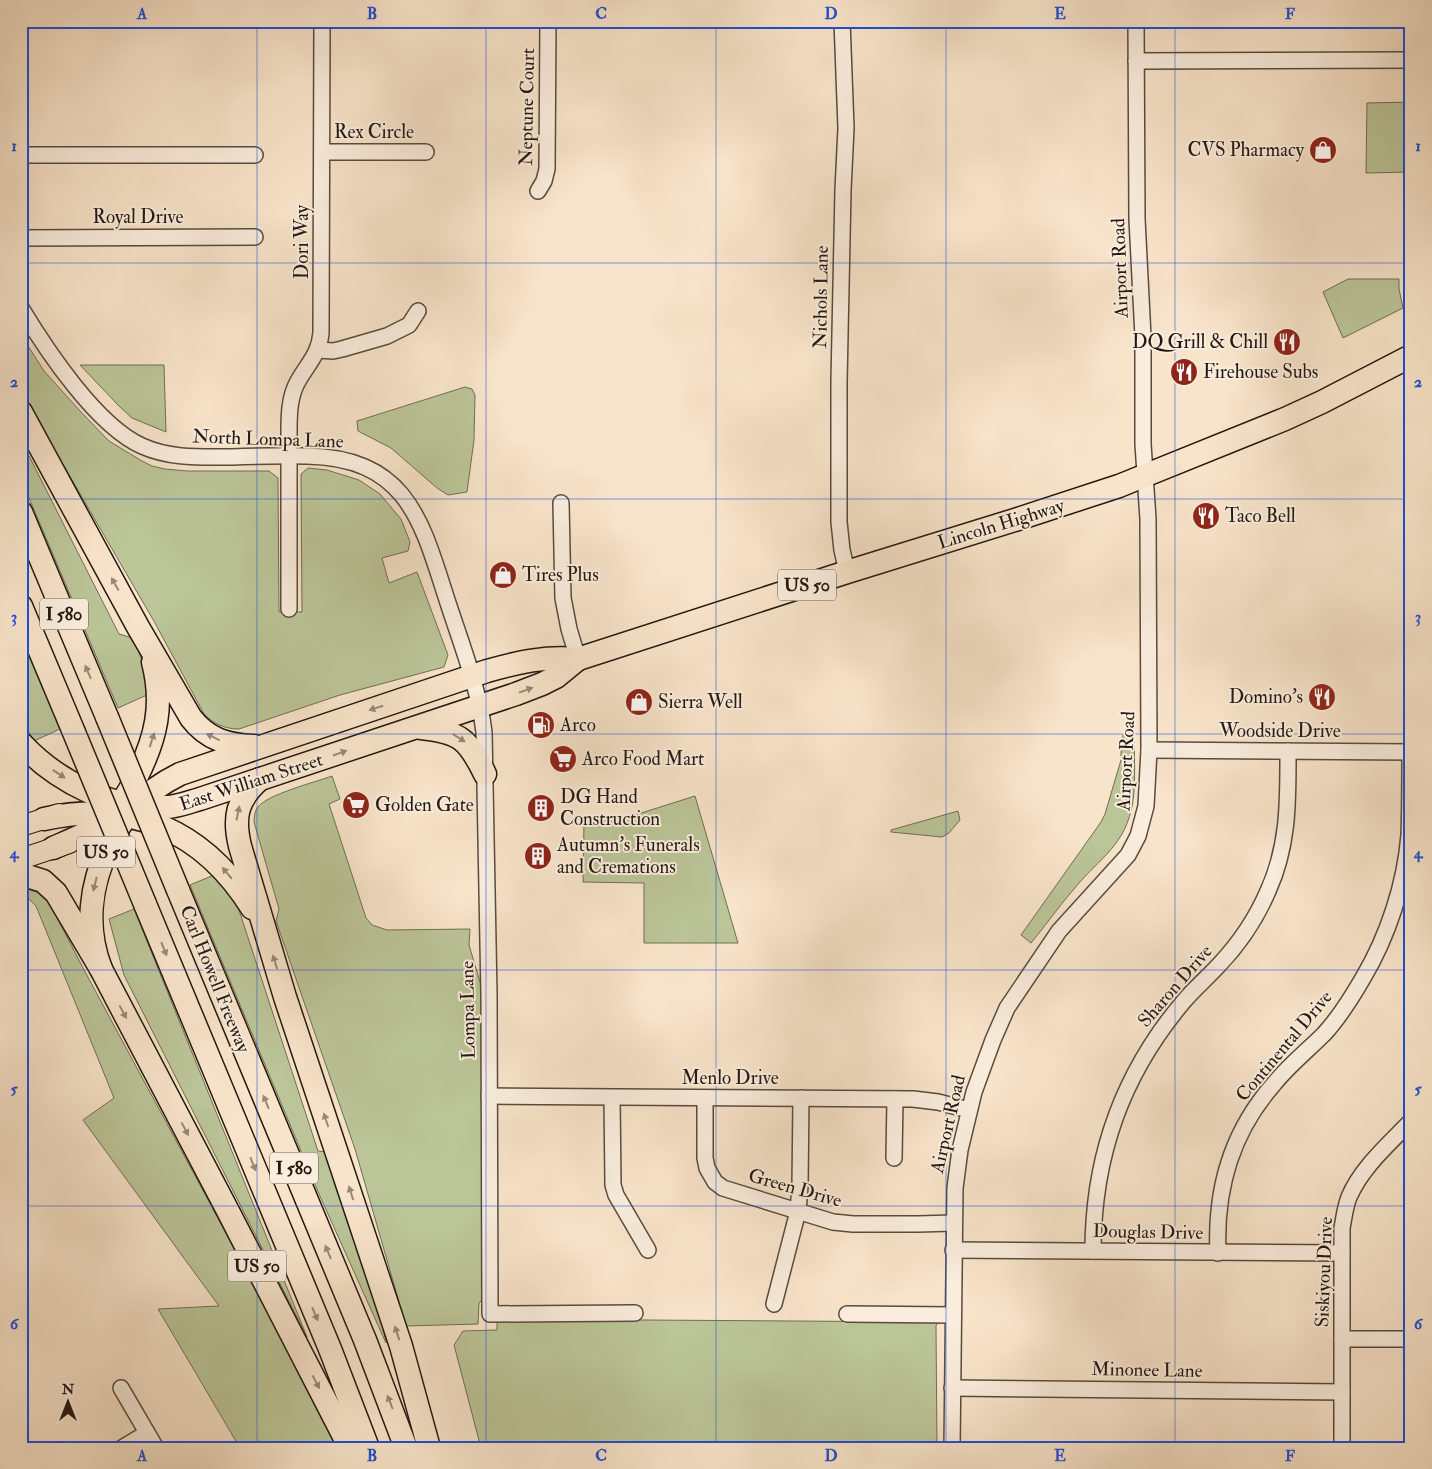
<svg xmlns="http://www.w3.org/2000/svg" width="1432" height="1469" font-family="'IM FELL Double Pica',serif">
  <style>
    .green { fill: #bbc598; stroke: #6f6e54 }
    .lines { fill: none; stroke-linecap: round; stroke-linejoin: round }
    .minor-casing { stroke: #584b3f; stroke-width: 18 }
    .major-casing { stroke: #231811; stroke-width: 22 }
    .highway-casing { stroke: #231811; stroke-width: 25 }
    .minor { stroke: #faeddd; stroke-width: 15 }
    .major { stroke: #f8e4ca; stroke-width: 20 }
    .highway { stroke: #f8e4ca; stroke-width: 22 }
    .highway-bridge-casing { stroke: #231811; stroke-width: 25; stroke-linecap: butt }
    .highway-bridge { stroke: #f8e4ca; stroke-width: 22 }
    .oneway { fill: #988877 }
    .grid { fill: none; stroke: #1d4ed8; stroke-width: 1; stroke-opacity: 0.55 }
    .labels { text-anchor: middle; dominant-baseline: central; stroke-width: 4; stroke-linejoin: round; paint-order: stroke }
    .shield { fill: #faeddd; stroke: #64584e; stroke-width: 1 }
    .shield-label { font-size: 18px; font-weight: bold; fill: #231811 }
    .street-label { font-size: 19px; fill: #231811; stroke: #faeddd }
    .poi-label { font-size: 19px; fill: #231811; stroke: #faeddd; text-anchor: start }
    .neatline { fill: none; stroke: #1d4ed8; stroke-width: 2 }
    .grid-label { font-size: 16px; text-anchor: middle; font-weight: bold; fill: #1d4ed8 }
  </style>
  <rect width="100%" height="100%" fill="#f8e4ca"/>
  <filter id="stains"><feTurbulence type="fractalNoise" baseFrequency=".004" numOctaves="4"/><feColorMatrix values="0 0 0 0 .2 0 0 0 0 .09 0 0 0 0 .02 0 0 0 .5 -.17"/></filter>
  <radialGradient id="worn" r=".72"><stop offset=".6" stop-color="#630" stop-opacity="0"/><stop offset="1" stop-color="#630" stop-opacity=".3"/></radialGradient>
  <g class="green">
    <path d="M1411 102V172L1366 173 1367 103Z"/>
    <path d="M1348 279H1399V289L1403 308 1343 338 1323 292Z"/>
    <path d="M21 335 44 371 81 412 109 441 142 461 152 466 165 469 187 471H269L278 478 279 612H302L301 474 308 468 327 470 359 480 380 494 401 519 410 542 408 551 382 558 389 583 417 572 448 655 444 667 340 695 239 729C225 729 214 724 204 714L155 623 21 392Z"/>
    <path d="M80 365H164L166 432 132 418 119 406Z"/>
    <path d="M465 387 472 389 475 395 474 440 467 492 448 495 437 488 391 448 358 431 357 421Z"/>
    <path d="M21 440 119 634 133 638 144 665 147 695 118 708 21 479Z"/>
    <path d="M21 637 60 729 34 741 21 720Z"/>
    <path d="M1128 731 1134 732C1134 754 1136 780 1133 801 1126 846 1100 857 1074 889 1059 906 1046 925 1031 943L1021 935 1101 822 1105 814 1121 760V743L1122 742 1123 735Z"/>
    <path d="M332 776 340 799 329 804 366 918 372 925 387 930 470 929 469 945 484 995 485 1297 479 1303 478 1324 406 1326 355 1149 276 921 279 909 254 822C254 817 255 810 258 807 268 794 316 782 332 776Z"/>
    <path d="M695 796 738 943H644V883L583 882 584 821H616Z"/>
    <path d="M958 811 960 820 949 833 942 837 891 832V830Z"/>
    <path d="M214 875 237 904 318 1151 326 1152 379 1305 386 1343 319 1194 190 885Z"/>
    <path d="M27 889 37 892 48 900 83 968 310 1389 340 1448H240L158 1309 219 1306 83 1120 114 1098 36 906 28 898 21 896V890Z"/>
    <path d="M134 909 307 1337 124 975 109 919Z"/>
    <path d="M497 1319 938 1322 936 1326 937 1448H481L454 1345 463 1331 497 1330Z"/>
  </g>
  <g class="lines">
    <g class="minor-casing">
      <g id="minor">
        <path d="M842 21 846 128 843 190 839 382V522L842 550 847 572"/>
        <path d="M1136 61 1411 60"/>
        <path d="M322 152H426"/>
        <path d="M21 155H255"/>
        <path d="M538 191 544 181 547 169 548 21"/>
        <path d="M21 238 255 237"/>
        <path d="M21 308C47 351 97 426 142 446 171 459 201 457 232 457 257 456 282 455 307 456 413 458 423 529 451 612 464 651 479 691 484 732L489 995 490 1314 635 1313"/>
        <path d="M318 350 333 351 342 349 387 336 409 325 418 311"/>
        <path d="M561 503 563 598 569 629 578 659"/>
        <path d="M289 609V434C289 417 289 400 296 385 306 365 319 356 321 333L322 21"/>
        <path d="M1149 750 1411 752"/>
        <path d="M489 1096 913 1099 938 1102 969 1110"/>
        <path d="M612 1098 613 1185 616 1195 648 1250"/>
        <path d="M705 1098V1158L707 1168 715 1182 723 1188 833 1222 853 1224H918L953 1223"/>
        <path d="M894 1158 895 1099"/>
        <path d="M953 1250 1342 1253"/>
        <path d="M1093 1251C1093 1156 1122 1074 1184 1001 1194 989 1207 978 1218 966 1239 944 1256 919 1268 891 1289 845 1288 800 1288 751"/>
        <path d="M1218 1253C1215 1190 1231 1133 1273 1085 1288 1066 1307 1051 1324 1034 1338 1019 1352 997 1363 978 1388 936 1405 884 1409 835 1410 808 1410 780 1410 752"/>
        <path d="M774 1304 798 1211 800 1186 801 1098"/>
        <path d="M847 1314 953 1315"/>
        <path d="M1342 1339H1411"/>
        <path d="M121 1388 156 1448"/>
        <path d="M952 1388 1342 1392"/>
        <path d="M122 1448 147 1433"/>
        <path d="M952 1448 955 1188 960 1150 974 1092 993 1040 1007 1008 1059 931 1128 855 1138 836 1146 806 1149 750 1148 519 1143 444V337L1137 219 1136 21"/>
        <path d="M1342 1448V1228C1344 1218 1345 1207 1349 1197 1362 1167 1389 1144 1411 1121"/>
      </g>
    </g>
    <g class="major-casing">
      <g id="major">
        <path d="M21 826 59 814"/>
        <path d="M21 859 69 843"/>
      </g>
    </g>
    <g class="highway-casing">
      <g id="highway">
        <path d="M21 412 138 627 191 718C208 740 228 745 254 746"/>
        <path d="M21 512 107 717"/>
        <path d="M21 606 73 730"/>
        <path d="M421 728C460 732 468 739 485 774"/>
        <path d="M21 743C56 781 114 811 166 807 177 807 189 802 200 799L516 694 542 684 556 677 578 659"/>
        <path d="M260 779C237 799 233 817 240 846L285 997 401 1346 429 1448"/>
        <path d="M44 819C132 799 204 831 252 908"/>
        <path d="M53 848C71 840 90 833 106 820 120 808 129 792 137 776 156 738 164 705 153 662"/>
        <path d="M21 874 43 881 56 893 101 969 229 1213 350 1448"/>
        <path d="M178 890 365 1340 406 1448"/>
        <path d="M145 904 330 1349 368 1448"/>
        <path d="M101 969C85 928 90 885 109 846 115 833 123 819 133 808 146 794 162 783 180 774L487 671C519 662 545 656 578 659L847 572 1018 519 1119 486 1285 419 1322 402 1411 356"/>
      </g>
    </g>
    <use href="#minor" class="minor"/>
    <use href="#major" class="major"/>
    <use href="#highway" class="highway"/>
    <g class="highway-bridge-casing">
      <g id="highway-bridge">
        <path d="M107 717 178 890"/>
        <path d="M73 730 145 904"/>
      </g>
    </g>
    <use href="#highway-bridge" class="highway-bridge"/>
  </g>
  <defs><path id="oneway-solid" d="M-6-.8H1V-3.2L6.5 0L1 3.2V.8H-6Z" transform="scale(1.25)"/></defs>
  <g class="oneway">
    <use href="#oneway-solid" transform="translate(115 584) rotate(-119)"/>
    <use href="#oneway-solid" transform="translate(88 672) rotate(-113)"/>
    <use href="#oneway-solid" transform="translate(526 690) rotate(-20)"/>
    <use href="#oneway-solid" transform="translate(376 708) rotate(162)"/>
    <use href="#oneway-solid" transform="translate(213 737) rotate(-154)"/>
    <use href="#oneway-solid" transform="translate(459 738) rotate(32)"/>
    <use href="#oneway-solid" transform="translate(152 740) rotate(-72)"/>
    <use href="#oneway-solid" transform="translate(340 753) rotate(-19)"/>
    <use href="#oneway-solid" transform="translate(59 774) rotate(33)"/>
    <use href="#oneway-solid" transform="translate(238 813) rotate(-78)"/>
    <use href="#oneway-solid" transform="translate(227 873) rotate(-130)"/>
    <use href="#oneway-solid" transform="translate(95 884) rotate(104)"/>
    <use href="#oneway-solid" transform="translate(164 949) rotate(68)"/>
    <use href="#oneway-solid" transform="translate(275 962) rotate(-107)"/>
    <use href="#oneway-solid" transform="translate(123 1012) rotate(62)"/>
    <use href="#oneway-solid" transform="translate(266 1102) rotate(-112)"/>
    <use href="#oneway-solid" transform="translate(326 1120) rotate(-108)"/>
    <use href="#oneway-solid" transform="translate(185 1129) rotate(62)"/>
    <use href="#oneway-solid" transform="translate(253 1164) rotate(68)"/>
    <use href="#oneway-solid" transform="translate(351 1193) rotate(-108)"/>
    <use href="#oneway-solid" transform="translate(328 1252) rotate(-113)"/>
    <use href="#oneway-solid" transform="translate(315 1314) rotate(67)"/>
    <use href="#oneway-solid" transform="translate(397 1333) rotate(-108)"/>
    <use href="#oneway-solid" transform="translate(316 1382) rotate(62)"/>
    <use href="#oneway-solid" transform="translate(390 1402) rotate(-111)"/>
  </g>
  <path class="grid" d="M257 21V1448M486 21V1448M716 21V1448M946 21V1448M1175 21V1448M21 263H1411M21 499H1411M21 734H1411M21 970H1411M21 1206H1411"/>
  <defs>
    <g id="shop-disc" transform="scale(1.4375)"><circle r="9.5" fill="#8f2418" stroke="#faeddd"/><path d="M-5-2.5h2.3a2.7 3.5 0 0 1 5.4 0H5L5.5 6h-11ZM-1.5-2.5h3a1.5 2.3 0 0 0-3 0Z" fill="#fff"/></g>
    <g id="restaurant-disc" transform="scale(1.4375)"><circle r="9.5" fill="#8f2418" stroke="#faeddd"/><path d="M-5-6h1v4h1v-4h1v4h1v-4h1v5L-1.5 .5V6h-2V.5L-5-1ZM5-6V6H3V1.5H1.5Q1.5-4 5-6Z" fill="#fff"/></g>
    <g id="fuel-disc" transform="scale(1.4375)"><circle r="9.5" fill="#8f2418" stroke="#faeddd"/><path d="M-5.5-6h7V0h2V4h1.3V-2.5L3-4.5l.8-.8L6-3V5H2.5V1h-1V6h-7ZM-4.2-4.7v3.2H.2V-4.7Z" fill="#fff"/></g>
    <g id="supermarket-disc" transform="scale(1.4375)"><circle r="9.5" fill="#8f2418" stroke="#faeddd"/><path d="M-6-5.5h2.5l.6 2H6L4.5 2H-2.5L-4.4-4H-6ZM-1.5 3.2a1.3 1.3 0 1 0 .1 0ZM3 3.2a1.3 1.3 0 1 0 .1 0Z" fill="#fff"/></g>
    <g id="building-disc" transform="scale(1.4375)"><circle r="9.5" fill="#8f2418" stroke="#faeddd"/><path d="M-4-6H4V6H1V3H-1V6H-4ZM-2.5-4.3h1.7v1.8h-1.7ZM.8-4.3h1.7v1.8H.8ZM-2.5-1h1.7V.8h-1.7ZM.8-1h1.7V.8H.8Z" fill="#fff"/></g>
  </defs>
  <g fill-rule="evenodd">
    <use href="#shop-disc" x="1323" y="150"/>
    <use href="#restaurant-disc" x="1287" y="342"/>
    <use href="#restaurant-disc" x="1184" y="372"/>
    <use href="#restaurant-disc" x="1206" y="516"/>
    <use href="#shop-disc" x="503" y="575"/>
    <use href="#restaurant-disc" x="1322" y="697"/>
    <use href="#shop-disc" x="639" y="702"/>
    <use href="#fuel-disc" x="541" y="725"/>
    <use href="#supermarket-disc" x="563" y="759"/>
    <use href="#supermarket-disc" x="356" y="805"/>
    <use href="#building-disc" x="541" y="808"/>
    <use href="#building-disc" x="538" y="856"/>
  </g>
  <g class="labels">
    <g class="shield">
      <rect x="778" y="569.5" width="58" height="31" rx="4"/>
      <rect x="40" y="598.5" width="48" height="31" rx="4"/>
      <rect x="77" y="836.5" width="58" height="31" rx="4"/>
      <rect x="270" y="1152.5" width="48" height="31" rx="4"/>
      <rect x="228" y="1250.5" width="58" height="31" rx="4"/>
    </g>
    <g class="shield-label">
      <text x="807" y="585">US 50</text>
      <text x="64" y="614">I 580</text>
      <text x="106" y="852">US 50</text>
      <text x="294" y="1168">I 580</text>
      <text x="257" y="1266">US 50</text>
    </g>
    <g class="street-label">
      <text transform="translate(527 107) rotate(-89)">Neptune Court</text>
      <text x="374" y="132">Rex Circle</text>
      <text x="138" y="217">Royal Drive</text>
      <text transform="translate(302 242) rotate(-90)">Dori Way</text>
      <text transform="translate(1120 268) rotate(-92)">Airport Road</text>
      <text transform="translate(821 297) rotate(-89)">Nichols Lane</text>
      <text transform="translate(268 439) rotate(2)">North Lompa Lane</text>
      <text transform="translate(1001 524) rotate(-17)">Lincoln Highway</text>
      <text x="1280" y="731">Woodside Drive</text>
      <text transform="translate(1126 761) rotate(-87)">Airport Road</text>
      <text transform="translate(251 782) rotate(-18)">East William Street</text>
      <text transform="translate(215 979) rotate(68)">Carl Howell Freeway</text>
      <text transform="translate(1175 986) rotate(-49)">Sharon Drive</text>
      <text transform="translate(468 1010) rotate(-91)">Lompa Lane</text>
      <text transform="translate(1284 1046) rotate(-50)">Continental Drive</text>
      <text x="730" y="1078">Menlo Drive</text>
      <text transform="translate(948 1124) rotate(-77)">Airport Road</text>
      <text transform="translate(795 1188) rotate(16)">Green Drive</text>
      <text transform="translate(1148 1232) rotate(1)">Douglas Drive</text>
      <text transform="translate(1324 1272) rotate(-88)">Siskiyou Drive</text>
      <text transform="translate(1147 1370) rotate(1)">Minonee Lane</text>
    </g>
    <g class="poi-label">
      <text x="1304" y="150" text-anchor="end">CVS Pharmacy</text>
      <text x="1268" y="342" text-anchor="end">DQ Grill &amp; Chill</text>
      <text x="1203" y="372">Firehouse Subs</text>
      <text x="1225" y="516">Taco Bell</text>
      <text x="522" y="575">Tires Plus</text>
      <text x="1303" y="697" text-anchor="end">Domino's</text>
      <text x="658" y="702">Sierra Well</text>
      <text x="560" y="725">Arco</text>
      <text x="582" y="759">Arco Food Mart</text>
      <text x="560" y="797">DG Hand<tspan x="560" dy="22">Construction</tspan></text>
      <text x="375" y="805">Golden Gate</text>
      <text x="557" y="845">Autumn's Funerals<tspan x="557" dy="22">and Cremations</tspan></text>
    </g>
  </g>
  <rect width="1432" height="1469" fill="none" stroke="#f8e4ca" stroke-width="55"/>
  <g transform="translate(68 1402)" stroke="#faeddd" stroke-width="4" paint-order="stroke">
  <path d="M0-4L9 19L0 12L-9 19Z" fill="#231811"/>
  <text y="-8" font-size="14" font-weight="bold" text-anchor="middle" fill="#231811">N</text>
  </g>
  <rect x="28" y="28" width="1376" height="1414" class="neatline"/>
  <g class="grid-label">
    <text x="142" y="19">A</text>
    <text x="372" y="19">B</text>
    <text x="601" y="19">C</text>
    <text x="831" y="19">D</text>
    <text x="1060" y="19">E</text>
    <text x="1290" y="19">F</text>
    <text x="14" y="151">1</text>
    <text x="1418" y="151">1</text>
    <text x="14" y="387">2</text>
    <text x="1418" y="387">2</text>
    <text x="14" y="622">3</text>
    <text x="1418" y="622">3</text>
    <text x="14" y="858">4</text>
    <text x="1418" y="858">4</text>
    <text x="14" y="1094">5</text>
    <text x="1418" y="1094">5</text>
    <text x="14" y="1329">6</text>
    <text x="1418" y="1329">6</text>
    <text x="142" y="1461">A</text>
    <text x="372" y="1461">B</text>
    <text x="601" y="1461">C</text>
    <text x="831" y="1461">D</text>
    <text x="1060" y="1461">E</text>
    <text x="1290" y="1461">F</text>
  </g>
  <rect width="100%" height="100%" filter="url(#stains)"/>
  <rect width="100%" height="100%" fill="url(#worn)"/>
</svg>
